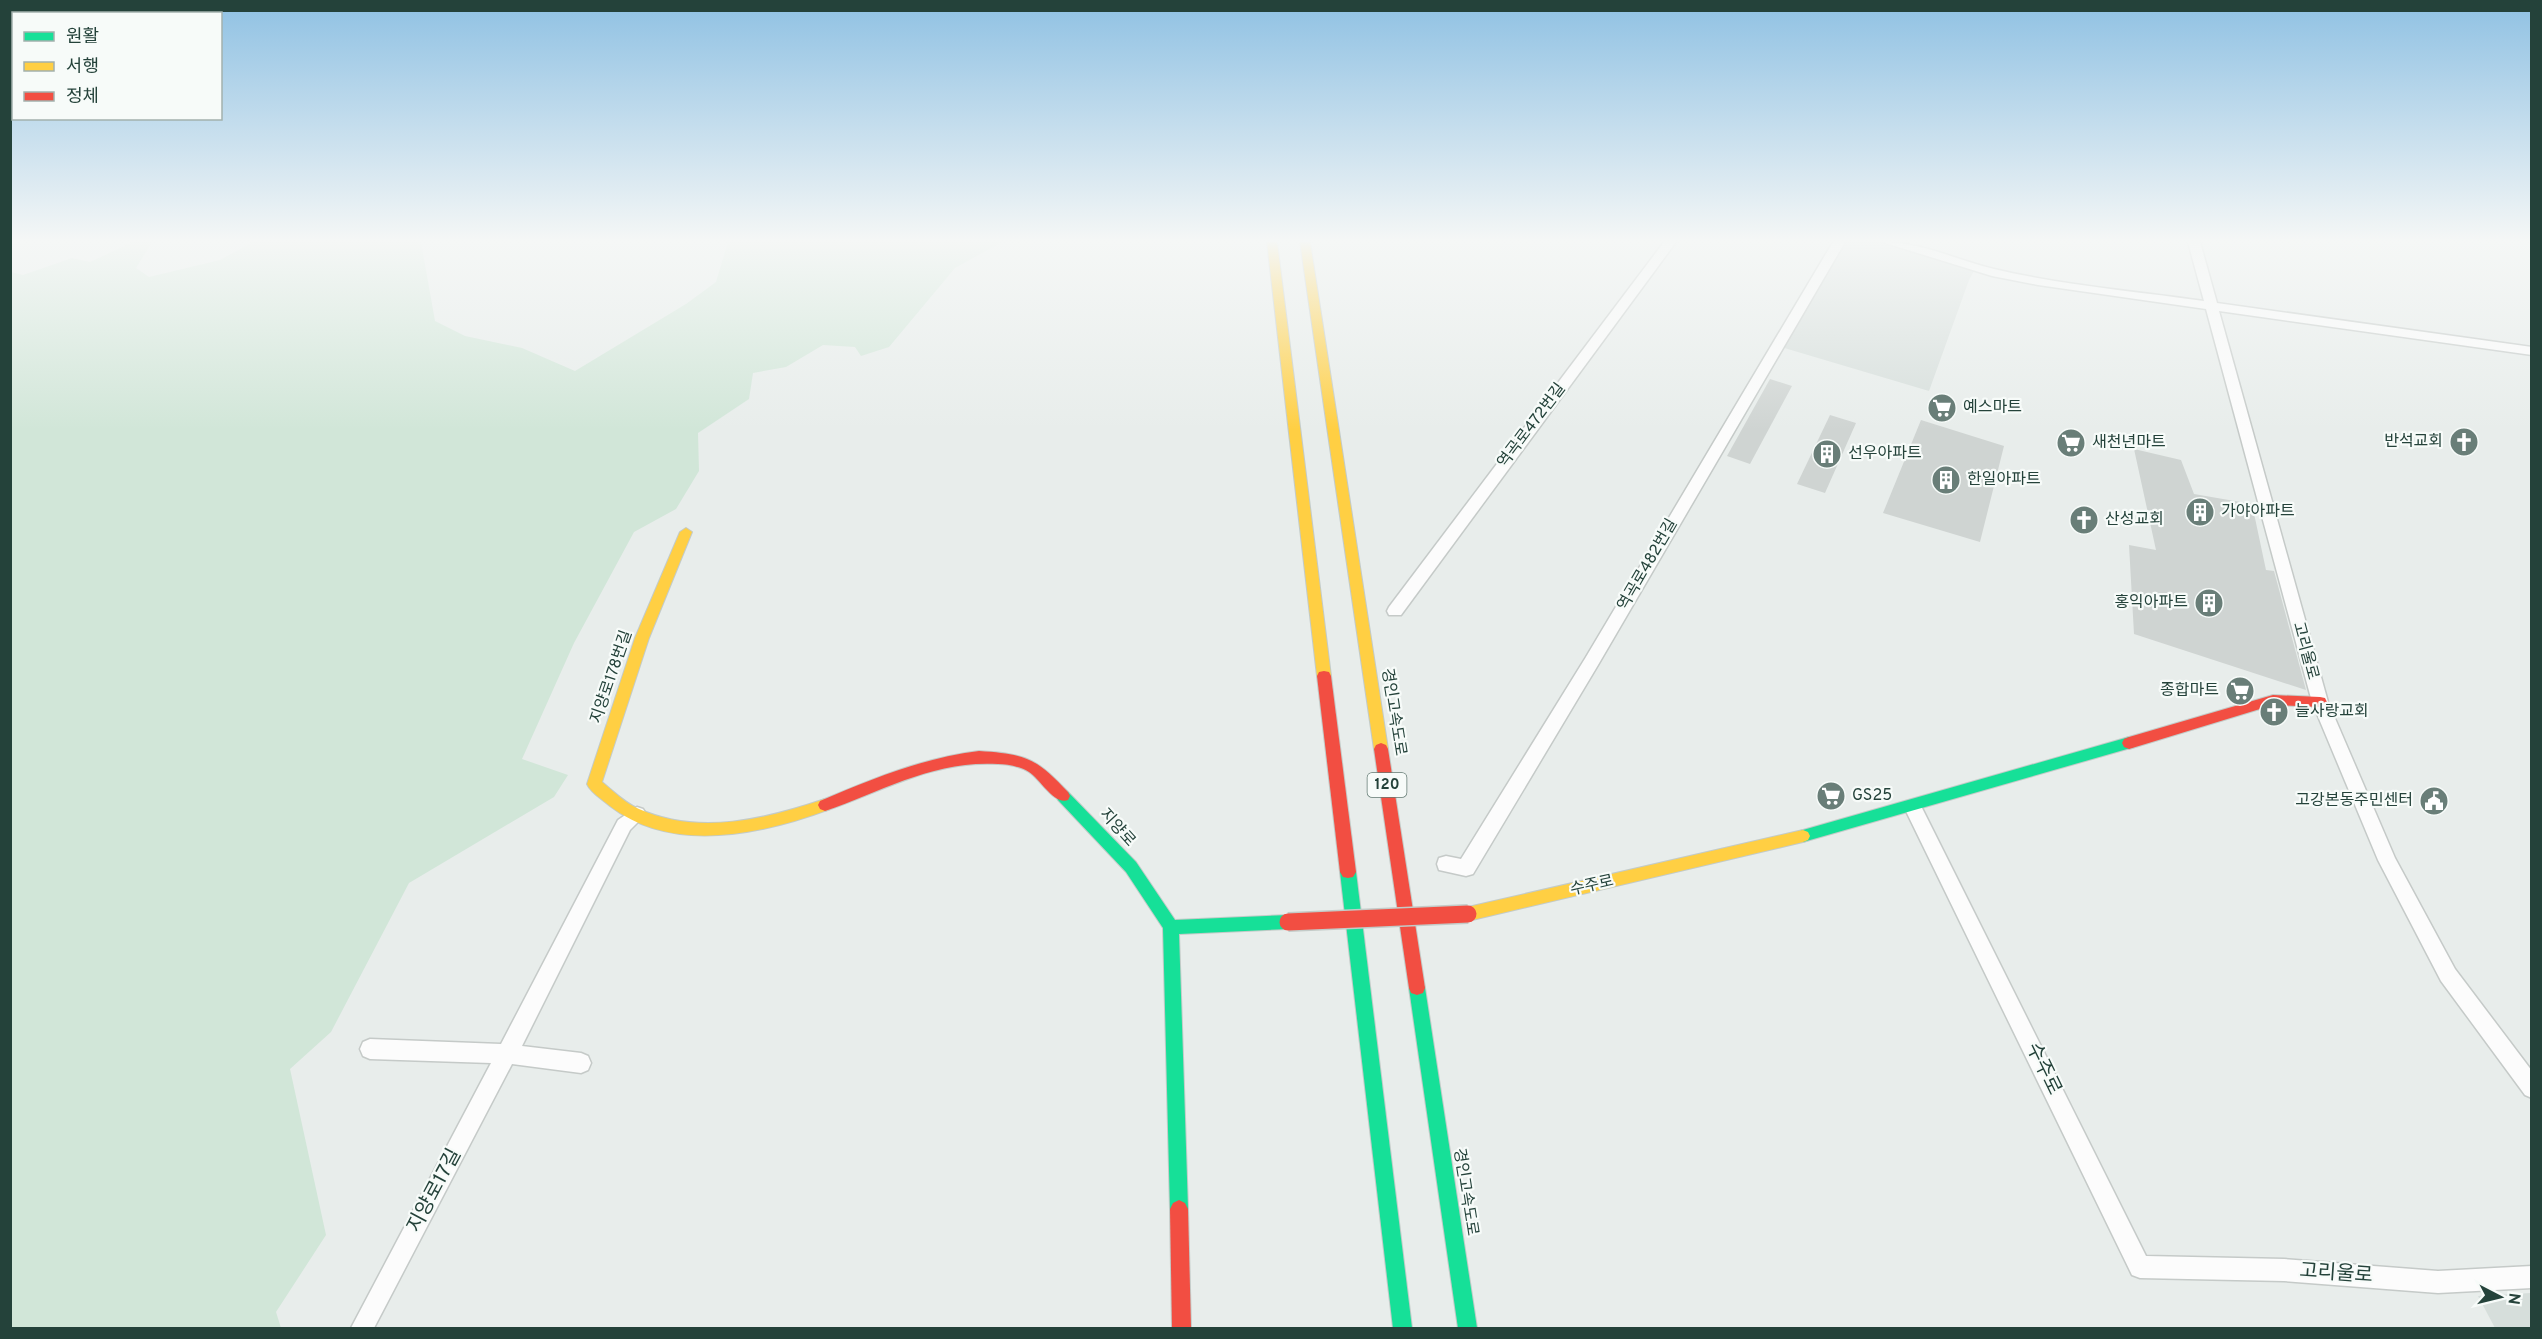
<svg xmlns="http://www.w3.org/2000/svg" width="2542" height="1339" font-family="Overpass,'Noto Sans KR',sans-serif">
  <style>
    .built { fill: #d6dedb }
    .green { fill: #d1e6d8 }
    .building { fill: #cfd4d2 }
    .lines { fill: none; stroke-linecap: round; stroke-linejoin: round }
    .street-casing { stroke: #c5cac8; stroke-width: 3 }
    .fast-casing { stroke: #c3cbc8; stroke-width: 2 }
    .slow-casing { stroke: #c3cbc8; stroke-width: 2 }
    .jam-casing { stroke: #c3cbc8; stroke-width: 2 }
    .street { fill: #fcfcfc; fill-rule: evenodd }
    .fast { fill: #16e098; fill-rule: evenodd }
    .slow { fill: #ffcf43; fill-rule: evenodd }
    .jam { fill: #f24e42; fill-rule: evenodd }
    .jam-bridge-casing { stroke: #c3cbc8; stroke-width: 20; stroke-linecap: butt }
    .jam-bridge { stroke: #f24e42; stroke-width: 17 }
    .labels { text-anchor: middle; dominant-baseline: central; stroke-width: 4.5; stroke-linejoin: round; paint-order: stroke }
    .shield { fill: #f7fbf9; stroke: #637a73; stroke-width: 1.5 }
    .shield-label { font-size: 15px; font-weight: bold; fill: #24423a }
    .poi-label { font-size: 16px; fill: #24423a; stroke: #f7fbf9; text-anchor: start }
    .street-label { font-size: 16px; fill: #24423a; stroke: #f7fbf9 }
    .near-street-label { font-size: 20px; fill: #24423a; stroke: #f7fbf9 }
  </style>
  <rect width="100%" height="100%" fill="#e8edeb"/>
  <g class="built">
    <path d="M1842 242H1879L1975 269 1969 280 1929 391 1781 347Z"/>
    <path d="M2531 1293V1328H2495L2478 1296Z"/>
  </g>
  <path class="green" d="M133 242H152L136 268 149 277 220 260 253 242H421L435 321 465 336 522 348 575 371 686 304 716 282 728 242H1002L955 268 889 347 861 356 855 347 823 345 786 367 753 373 749 399 698 433 699 471 676 509 634 532 574 643 522 759 568 775 554 797 409 883 331 1032 290 1069 326 1235 276 1312 281 1328H11V272L23 275 72 258 90 262Z"/>
  <g class="building">
    <path d="M1770 379 1792 386 1750 464 1727 456Z"/>
    <path d="M1830 415 1856 423 1825 493 1797 484Z"/>
    <path d="M1921 420 2004 446 1980 542 1883 513Z"/>
    <path d="M2134 449 2181 460 2194 494 2252 504 2266 570 2274 571 2306 690 2134 634 2129 545 2156 550Z"/>
  </g>
  <g class="lines">
    <g class="street-casing">
      <g id="street">
        <path d="M1664 242H1676L1401 615H1389L1387 611 1389 607Z"/>
        <path d="M1833 242H1845L1598 665 1473 874 1466 876 1439 870 1437 864 1439 858 1446 856 1461 859 1586 657Z"/>
        <path d="M1882 242C1921 242 1957 260 1994 269 2062 285 2134 291 2204 301L2188 242H2200L2217 303 2532 347V355L2219 311 2328 702 2395 858 2455 969 2532 1071V1098L2525 1095 2441 981 2378 860 2312 702 2206 309 2038 285 1992 276Z"/>
        <path d="M1913 800 1919 802 2146 1256 2284 1259 2438 1271 2532 1266V1288L2438 1293 2284 1281 2140 1278 2132 1275 1904 807 1907 802Z"/>
        <path d="M637 807 643 809 646 814 630 830 522 1046 581 1053 588 1056 591 1063 588 1070 581 1073 512 1064 374 1328H351L491 1063 370 1059 363 1056 360 1049 363 1042 370 1039 501 1044 618 820Z"/>
      </g>
    </g>
    <g class="fast-casing">
      <g id="fast">
        <path d="M2129 737 2134 739 2136 743 2134 747 1803 842 1798 840 1796 836 1798 832 1803 830Z"/>
        <path d="M1063 790 1068 792 1136 862 1175 920 1288 915 1294 917 1296 922 1294 927 1288 929 1179 934 1188 1209 1185 1215 1179 1218 1173 1215 1170 1209 1163 928 1126 872 1058 800 1056 796 1058 792Z"/>
        <path d="M1348 866 1353 867 1356 872 1412 1328H1393L1340 872 1343 867Z"/>
        <path d="M1417 981 1423 983 1425 988 1477 1328H1458L1409 988 1411 983Z"/>
      </g>
    </g>
    <g class="slow-casing">
      <g id="slow">
        <path d="M1267 242H1277L1331 676 1329 680H1319L1317 676Z"/>
        <path d="M1300 242H1310L1388 749 1386 753H1376L1374 749Z"/>
        <path d="M686 528 692 532 649 638 602 782C614 792 625 803 639 809 699 836 766 819 825 799L830 801 832 805 830 809C763 834 673 855 610 806 602 799 591 793 587 784L635 638 680 532Z"/>
        <path d="M1803 830 1808 832 1810 836 1808 840 1803 842 1468 921 1463 919 1460 914 1463 909 1468 907Z"/>
      </g>
    </g>
    <g class="jam-casing">
      <g id="jam">
        <path d="M1324 671 1329 672 1331 676 1356 872 1353 877 1348 878 1343 877 1340 872 1317 676 1319 672Z"/>
        <path d="M2273 695 2320 697 2325 698 2327 702 2325 706 2320 707 2273 705 2129 749 2124 747 2122 743 2124 739 2129 737Z"/>
        <path d="M1381 743 1386 745 1388 749 1425 988 1423 993 1417 995 1411 993 1409 988 1374 749 1376 745Z"/>
        <path d="M979 751C1026 754 1036 758 1068 792L1070 796 1068 800C1054 805 1041 780 1029 772 1021 767 1008 764 998 764 934 760 883 791 825 811L820 809 818 805 820 801C872 779 922 758 979 751Z"/>
        <path d="M1179 1200 1185 1203 1188 1209 1191 1328H1172L1170 1209 1173 1203Z"/>
      </g>
    </g>
    <use href="#street" class="street"/>
    <use href="#fast" class="fast"/>
    <use href="#slow" class="slow"/>
    <use href="#jam" class="jam"/>
    <g class="jam-bridge-casing">
      <path id="jam-bridge" d="M1288 922 1468 914"/>
    </g>
    <use href="#jam-bridge" class="jam-bridge"/>
  </g>
  <linearGradient id="sky" x2="0" y2="1"><stop stop-color="#8fc1e3"/><stop offset="0.56" stop-color="#f5f7f6"/><stop offset="1" stop-color="#f5f7f6" stop-opacity="0"/></linearGradient>
  <rect width="2542" height="430" fill="url(#sky)"/>
  <defs>
    <g id="supermarket-disc" transform="scale(1.5)"><circle r="9.5" fill="#697e78" stroke="#f7fbf9"/><path d="M-6-5.5h2.5l.6 2H6L4.5 2H-2.5L-4.4-4H-6ZM-1.5 3.2a1.3 1.3 0 1 0 .1 0ZM3 3.2a1.3 1.3 0 1 0 .1 0Z" fill="#fff"/></g>
    <g id="church-disc" transform="scale(1.5)"><circle r="9.5" fill="#697e78" stroke="#f7fbf9"/><path d="M-1.2-6h2.4v3.5h3.3v2.4h-3.3V6h-2.4V-.1h-3.3v-2.4h3.3Z" fill="#fff"/></g>
    <g id="building-disc" transform="scale(1.5)"><circle r="9.5" fill="#697e78" stroke="#f7fbf9"/><path d="M-4-6H4V6H1V3H-1V6H-4ZM-2.5-4.3h1.7v1.8h-1.7ZM.8-4.3h1.7v1.8H.8ZM-2.5-1h1.7V.8h-1.7ZM.8-1h1.7V.8H.8Z" fill="#fff"/></g>
    <g id="civic-disc" transform="scale(1.5)"><circle r="9.5" fill="#697e78" stroke="#f7fbf9"/><path d="M-.6-6.5H3V-4.5H.6V-3L4-1V1h2V6H-6V1h2V-1L-.6-3ZM-1.2 2.5V6h2.4V2.5Z" fill="#fff"/></g>
  </defs>
  <g fill-rule="evenodd">
    <use href="#supermarket-disc" x="1942" y="408"/>
    <use href="#church-disc" x="2464" y="442"/>
    <use href="#supermarket-disc" x="2071" y="443"/>
    <use href="#building-disc" x="1827" y="454"/>
    <use href="#building-disc" x="1946" y="480"/>
    <use href="#building-disc" x="2200" y="512"/>
    <use href="#church-disc" x="2084" y="520"/>
    <use href="#building-disc" x="2209" y="603"/>
    <use href="#supermarket-disc" x="2240" y="691"/>
    <use href="#church-disc" x="2274" y="712"/>
    <use href="#supermarket-disc" x="1831" y="796"/>
    <use href="#civic-disc" x="2434" y="801"/>
  </g>
  <g class="labels">
    <rect class="shield" x="1367.5" y="773" width="39" height="24" rx="4.5"/>
    <g class="shield-label">
      <text x="1387" y="785">120</text>
    </g>
    <g class="poi-label">
      <text x="1963" y="408">예스마트</text>
      <text x="2443" y="442" text-anchor="end">반석교회</text>
      <text x="2092" y="443">새천년마트</text>
      <text x="1848" y="454">선우아파트</text>
      <text x="1967" y="480">한일아파트</text>
      <text x="2221" y="512">가야아파트</text>
      <text x="2105" y="520">산성교회</text>
      <text x="2188" y="603" text-anchor="end">홍익아파트</text>
      <text x="2219" y="691" text-anchor="end">종합마트</text>
      <text x="2295" y="712">늘사랑교회</text>
      <text x="1852" y="796">GS25</text>
      <text x="2413" y="801" text-anchor="end">고강본동주민센터</text>
    </g>
    <g class="street-label">
      <text transform="translate(1532 426) rotate(-53)">역곡로472번길</text>
      <text transform="translate(1648 565) rotate(-60)">역곡로482번길</text>
      <text transform="translate(2305 651) rotate(75)">고리울로</text>
      <text transform="translate(612 677) rotate(-71)">지양로178번길</text>
      <text transform="translate(1393 712) rotate(81)">경인고속도로</text>
      <text transform="translate(1117 828) rotate(48)">지양로</text>
      <text transform="translate(1592 886) rotate(-13)">수주로</text>
      <text transform="translate(1465 1192) rotate(81)">경인고속도로</text>
    </g>
    <g class="near-street-label">
      <text transform="translate(2043 1069) rotate(64)">수주로</text>
      <text transform="translate(435 1191) rotate(-62)">지양로17길</text>
      <text transform="translate(2336 1274) rotate(4)">고리울로</text>
    </g>
  </g>
  <rect width="2542" height="1339" fill="none" stroke="#24423a" stroke-width="24"/>
  <rect x="12" y="12" width="210" height="108" fill="#f7fbf9" stroke="#a3b1ad" stroke-width="1.5"/>
  <rect x="24" y="32" width="30" height="9" fill="#16e098" stroke="#a3b1ad" stroke-width="1.5"/>
  <text x="66" y="42" font-size="18" fill="#24423a">원활</text>
  <rect x="24" y="62" width="30" height="9" fill="#ffcf43" stroke="#a3b1ad" stroke-width="1.5"/>
  <text x="66" y="72" font-size="18" fill="#24423a">서행</text>
  <rect x="24" y="92" width="30" height="9" fill="#f24e42" stroke="#a3b1ad" stroke-width="1.5"/>
  <text x="66" y="102" font-size="18" fill="#24423a">정체</text>
  <g transform="translate(2500 1297) rotate(97)" stroke="#f7fbf9" stroke-width="4.5" paint-order="stroke">
  <path d="M0-4.5L10 22L0 15L-10 22Z" fill="#24423a"/>
  <text y="-9" font-size="16" font-weight="bold" text-anchor="middle" fill="#24423a">N</text>
  </g>
</svg>
